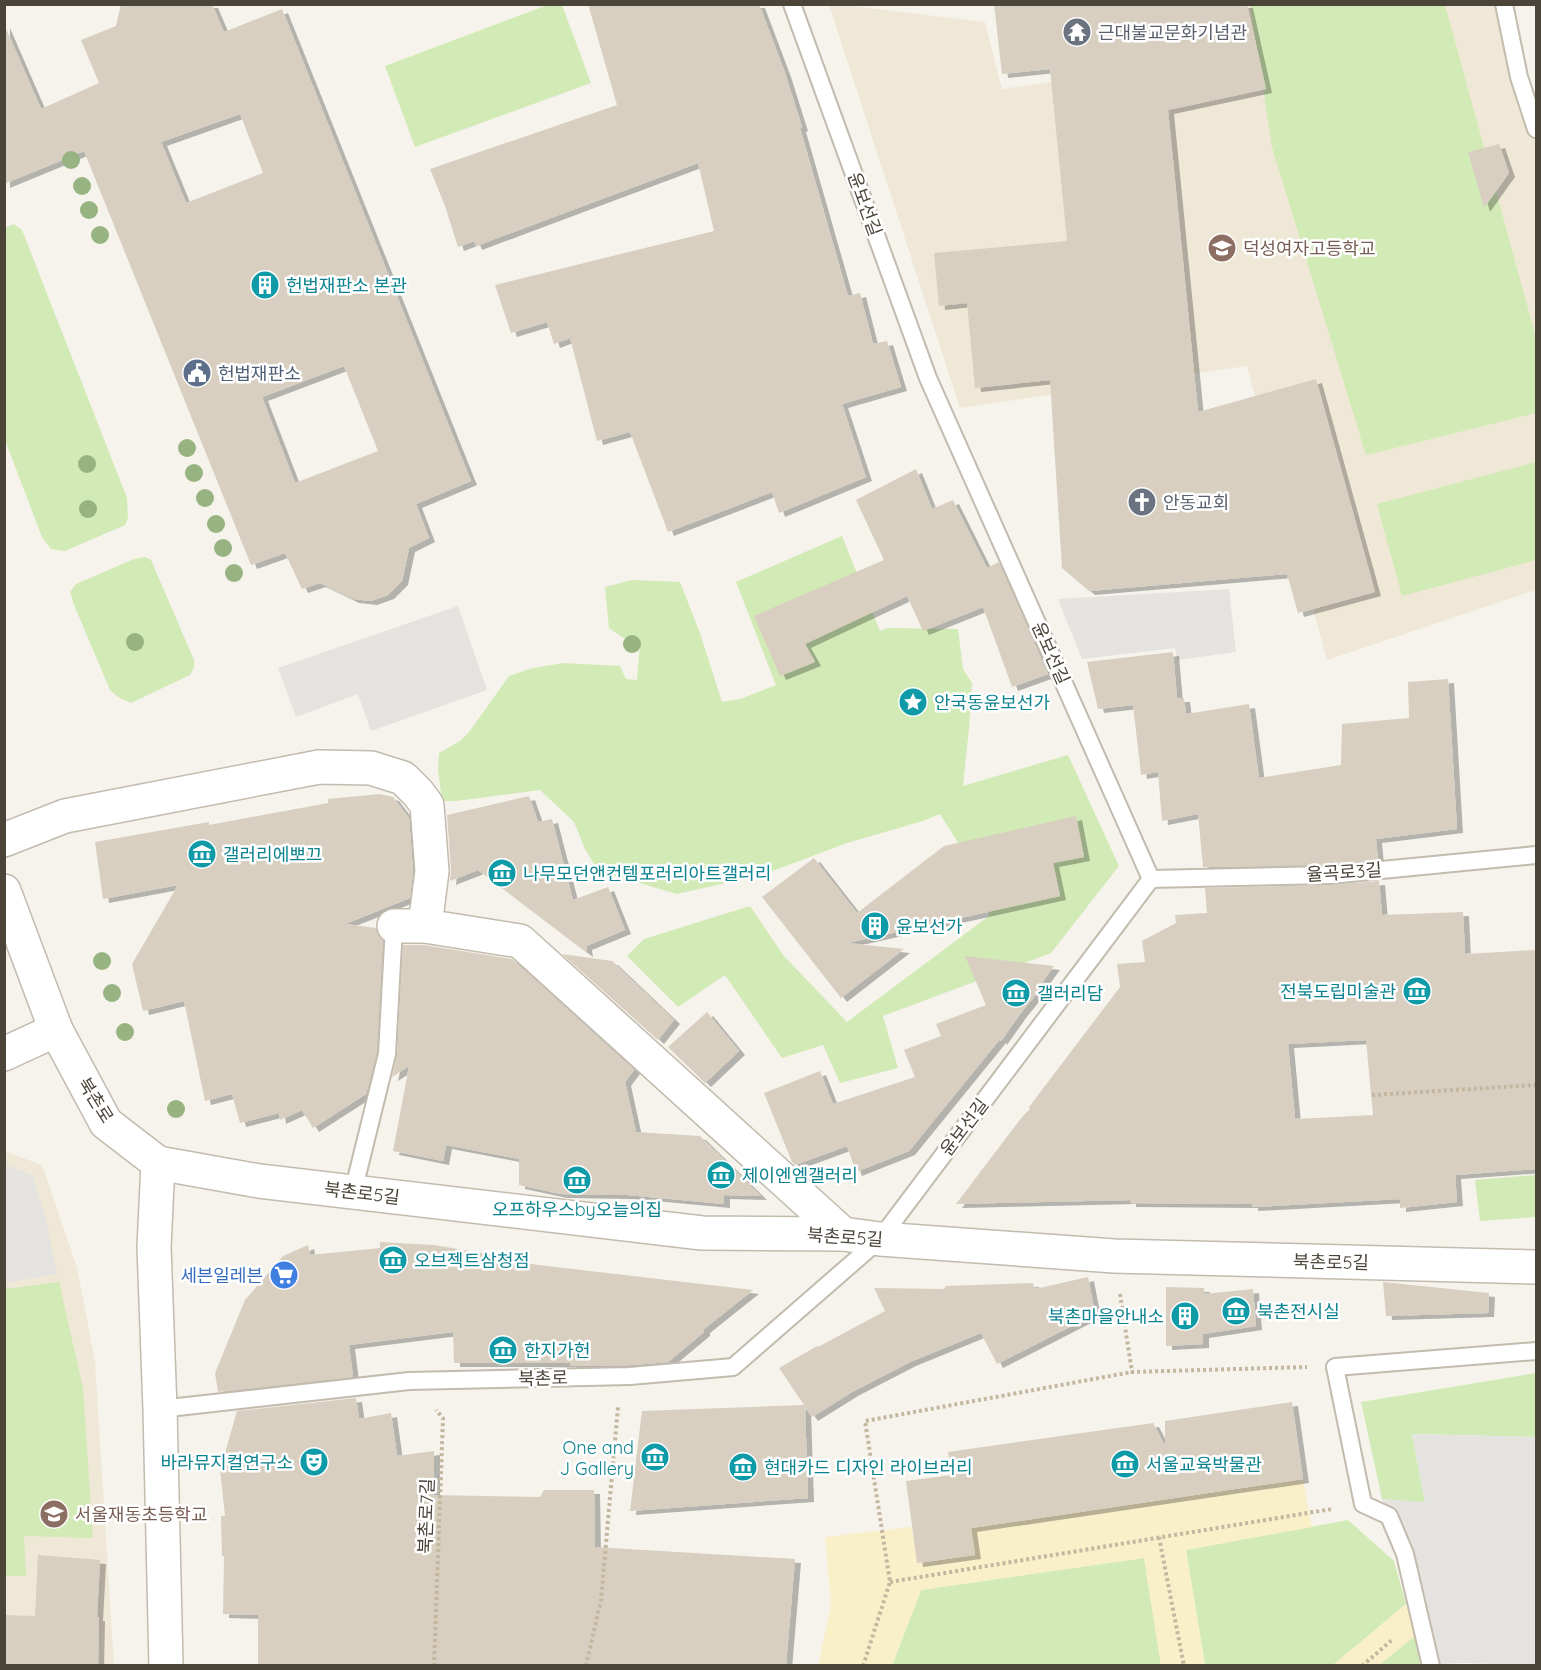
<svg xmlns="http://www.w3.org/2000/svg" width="1541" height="1670" font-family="Quicksand,'Noto Sans KR',sans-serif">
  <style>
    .education { fill: #efe8d6 }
    .green { fill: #d2eab5 }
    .sand { fill: #f9efc9 }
    .parking { fill: #e5e3e0 }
    .building { fill: #d8cfc1; fill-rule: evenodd; filter: url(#shadow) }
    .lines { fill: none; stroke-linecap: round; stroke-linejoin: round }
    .service-casing { stroke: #c2bbae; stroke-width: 20 }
    .minor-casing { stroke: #c2bbae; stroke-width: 36 }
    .tertiary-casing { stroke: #c2bbae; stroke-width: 36 }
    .path { stroke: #c4b79f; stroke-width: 4; stroke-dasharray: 3 3; stroke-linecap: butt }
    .service { stroke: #fff; stroke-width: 16 }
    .minor { stroke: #fff; stroke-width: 33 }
    .tertiary { stroke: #fff; stroke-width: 33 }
    .tree { fill: #97b381 }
    .labels { text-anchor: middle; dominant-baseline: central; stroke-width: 5; stroke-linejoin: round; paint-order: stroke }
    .worship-label { font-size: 18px; fill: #5b616d; stroke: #fff; text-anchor: start }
    .street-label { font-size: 18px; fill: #4b4439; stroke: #fff }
    .education-label { font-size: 18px; fill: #785e54; stroke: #fff; text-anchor: start }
    .culture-label { font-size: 18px; fill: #0d838f; stroke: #fff; text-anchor: start }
    .service-label { font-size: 18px; fill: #4e5e75; stroke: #fff; text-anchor: start }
    .shop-label { font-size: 18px; fill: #366cbe; stroke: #fff; text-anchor: end }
  </style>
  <defs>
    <filter id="shadow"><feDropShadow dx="6" dy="4" stdDeviation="0" flood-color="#0004"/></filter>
  </defs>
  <rect width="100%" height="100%" fill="#f6f3ec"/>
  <g class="education">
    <path d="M829 5H844L985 22 1002 89 1172 64 1161 5H1498L1536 129V590L1327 660 1247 366 960 408Z"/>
    <path d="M4 1151 42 1165 77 1267 95 1362 114 1665H5Z"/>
  </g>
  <g class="green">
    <path d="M550 4 562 5 591 83 415 147 385 66Z"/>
    <path d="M1250 5H1445L1536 338V413L1366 455 1272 147Z"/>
    <path d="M14 224 22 230 127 498 128 518 125 525 65 551 51 549 42 537 5 440 4 228Z"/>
    <path d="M1536 462V560L1402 596 1377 504Z"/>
    <path d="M842 536 880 631 887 628 958 629 963 669 972 683 969 728 963 786 1068 755 1119 866 1051 953 883 1016 898 1068 840 1083 823 1045 782 1058 725 975 678 1007 627 956 644 939 750 906 784 956 847 1022 989 916V892L940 814 923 821 847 843 762 875 677 894 598 871 585 849 574 822 540 790 456 801H442L438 770 439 753 460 741 469 732 509 676 533 668 564 663 620 666 626 679 637 680 640 644 622 637 609 628 605 587 632 580 680 582 700 633 722 702 740 699 776 685 736 582Z"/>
    <path d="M145 557 151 560 194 660V667L190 675 131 703 118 697 110 690 74 605 70 592 76 584 134 559Z"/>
    <path d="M1536 1175V1217L1480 1221 1475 1180Z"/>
    <path d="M59 1282 83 1388 93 1538 24 1536 26 1576H5V1289Z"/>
    <path d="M1536 1373V1437L1412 1434 1425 1502H1408L1382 1499 1361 1402Z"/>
    <path d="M1348 1520 1394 1561 1406 1604 1333 1665H1205L1186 1550Z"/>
    <path d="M1144 1558 1161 1665 892 1666 921 1590Z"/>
    <path d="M1415 1636 1420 1665H1379Z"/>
  </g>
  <g class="sand">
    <path d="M1303 1479 1312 1527 1186 1550 1205 1665H1161L1144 1558 921 1590 892 1665 818 1666 831 1605 825 1537 912 1527 917 1563 974 1555 971 1528Z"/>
    <path d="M1406 1604 1415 1636 1379 1665H1333Z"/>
  </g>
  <g class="parking">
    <path d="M1229 589 1236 652 1177 660 1175 648 1082 659 1058 599Z"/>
    <path d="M458 606 487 690 371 731 358 694 296 717 278 668Z"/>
    <path d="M5 1164 33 1176 45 1216 57 1274 5 1283Z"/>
    <path d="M1412 1434 1536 1437V1665L1464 1663 1439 1664 1389 1516 1382 1499 1425 1502Z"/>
  </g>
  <g class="building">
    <path d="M121 4H212L224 32 282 9 471 481 416 504 429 538 409 548 402 581 388 595 371 601 353 599 320 583 302 589 285 553 251 565 84 151 4 184V24L41 109 99 83 81 40 116 26ZM240 114 263 173 186 203 161 142ZM344 366 378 451 295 483 262 397Z"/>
    <path d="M588 4H759L785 73 802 127 800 128 848 296 860 293 873 344 887 341 901 387 842 404 866 477 779 513 772 492 668 532 630 432 597 441 570 338 554 344 547 322 511 333 495 285 714 231 698 163 476 246 474 241 458 247 445 206 430 169 617 105Z"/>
    <path d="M994 4H1247L1266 89 1168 110 1198 412 1316 379 1375 592 1298 613 1287 574 1089 591 1062 568 1050 380 975 388 967 303 939 306 934 253 1067 241 1050 69 1002 74Z"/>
    <path d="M1499 144 1509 173 1484 208 1468 152Z"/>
    <path d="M916 469 932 509 953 500 987 568 999 562 1048 674 1012 687 983 607 923 631 907 596 805 644 815 662 780 676 754 616 884 560 856 500Z"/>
    <path d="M1173 652 1177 698H1184L1186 714 1249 704 1259 778 1341 765 1342 724 1409 718 1408 682 1448 679 1457 829 1376 839 1378 860 1329 865 1203 867 1198 814 1162 821 1158 772 1141 775 1133 705 1098 709 1087 662Z"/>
    <path d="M380 794 393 797 409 818 413 871 410 898 345 924 376 928 378 935 383 940 377 1052 366 1094 313 1128 302 1110 280 1120 279 1113 240 1123 232 1094 205 1101 184 1001 143 1011 132 964 178 885 103 899 95 842 209 822V825L328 803V799Z"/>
    <path d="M529 796 538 822 552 819 573 900 608 887 625 930 586 946 587 953 478 870 450 881 451 870 447 815Z"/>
    <path d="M1076 816 1084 857 1053 863 1060 896 847 943 904 949 841 998 762 897 814 858 857 913 944 846Z"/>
    <path d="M1379 881 1382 915 1463 912 1465 954 1536 950V1169L1455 1175 1457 1202 1400 1208V1199L1252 1207V1204L1130 1203V1200L956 1204 1022 1117 1030 1109 1029 1107 1120 987 1117 964 1145 962 1142 941 1176 923 1175 915 1207 913 1205 888 1330 885ZM1366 1040 1373 1115 1295 1119 1288 1044Z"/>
    <path d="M403 945H424L512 959 634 1070 625 1082 636 1132 700 1136 761 1196 724 1195V1204L628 1195 561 1194 519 1185V1159L446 1145 443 1161 393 1151 409 1066 392 1077 397 1055Z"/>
    <path d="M562 954 612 961 674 1020 658 1040Z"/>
    <path d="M965 956 1054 966 1041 984 1046 982 1020 1014 1001 1041 1000 1039 909 1151 856 1172 847 1146 795 1165 792 1162 764 1093 820 1071 833 1104 915 1077 904 1050 941 1036 936 1024 986 1005Z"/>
    <path d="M707 1012 739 1051 705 1083 668 1047Z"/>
    <path d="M380 1242 434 1245 530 1261V1264L753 1290 704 1329V1332L668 1362 632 1365 570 1366V1363H454L453 1332 349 1345 353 1377 218 1392 215 1373 245 1300 283 1256 308 1245 310 1255 380 1248Z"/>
    <path d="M1088 1277 1095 1314 997 1364 981 1333 910 1362 852 1392 812 1417 805 1407 808 1498 630 1511 642 1411 804 1405 779 1368 817 1346 818 1347 885 1311 874 1288 944 1289 946 1286 1033 1283 1035 1289Z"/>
    <path d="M1383 1282 1489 1293 1488 1313 1386 1316Z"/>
    <path d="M1166 1287 1204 1288V1294L1253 1289 1256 1326 1203 1334V1344L1166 1346Z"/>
    <path d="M356 1398 359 1419 391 1413 397 1456 434 1451V1495L540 1497 544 1490H594L595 1547 795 1559 786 1665H258V1615L223 1614 224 1556H222L221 1516H225L220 1470 237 1411Z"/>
    <path d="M1292 1402 1303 1479 971 1528 975 1555 917 1563 906 1481 952 1475 948 1452 1153 1423 1165 1446V1421Z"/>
    <path d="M38 1555 100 1560 97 1617H99L98 1665H4V1615L35 1616Z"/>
  </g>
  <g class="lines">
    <g class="service-casing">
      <g id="service">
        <path d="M792 4 928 378 1151 879"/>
        <path d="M1504 4 1519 77 1536 129"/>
        <path d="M1151 879 1330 875 1536 855"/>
        <path d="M353 1192 387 1054 394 926"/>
        <path d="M160 1409 409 1381 630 1376 733 1367 880 1239 1151 879"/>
        <path d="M1431 1666 1405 1554 1389 1516 1363 1504 1335 1367 1536 1351"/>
      </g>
    </g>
    <g class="minor-casing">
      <g id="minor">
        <path d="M4 840 65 816 319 767 371 768 403 778 418 793 427 805 432 871 425 926 520 941 843 1234"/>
        <path d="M394 926H425"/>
        <path d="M158 1163 259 1181 702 1233 843 1234 880 1239 1114 1256 1536 1267"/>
      </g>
    </g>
    <g class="tertiary-casing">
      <g id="tertiary">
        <path d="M4 891 56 1030 106 1123 158 1163 154 1247 160 1409 166 1666"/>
        <path d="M4 1054 56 1030"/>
      </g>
    </g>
    <g class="path">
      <path d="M1372 1095 1536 1085"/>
      <path d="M1120 1294 1132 1372 1307 1367"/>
      <path d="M1159 1537 1184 1666"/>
      <path d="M890 1582 1332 1509"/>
      <path d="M434 1666 443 1418 436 1410"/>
      <path d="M586 1666 601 1600 618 1407"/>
      <path d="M863 1666 890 1582 865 1421 1132 1372"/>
      <path d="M1362 1666 1393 1639"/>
    </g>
    <use href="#service" class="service"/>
    <use href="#minor" class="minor"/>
    <use href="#tertiary" class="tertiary"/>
  </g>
  <g class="tree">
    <circle cx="71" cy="160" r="9"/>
    <circle cx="82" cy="186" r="9"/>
    <circle cx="89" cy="210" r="9"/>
    <circle cx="100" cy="235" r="9"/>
    <circle cx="187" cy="448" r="9"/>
    <circle cx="87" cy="464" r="9"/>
    <circle cx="194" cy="473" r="9"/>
    <circle cx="205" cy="498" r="9"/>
    <circle cx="88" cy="509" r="9"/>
    <circle cx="216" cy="524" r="9"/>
    <circle cx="223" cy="548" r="9"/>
    <circle cx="234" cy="573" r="9"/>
    <circle cx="135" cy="642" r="9"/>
    <circle cx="632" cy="644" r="9"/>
    <circle cx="102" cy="961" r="9"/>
    <circle cx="112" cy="993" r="9"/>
    <circle cx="125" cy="1032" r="9"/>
    <circle cx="176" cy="1109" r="9"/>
  </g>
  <defs>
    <g id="temple-disc" transform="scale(1.5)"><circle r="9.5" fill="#6b7280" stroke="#fff"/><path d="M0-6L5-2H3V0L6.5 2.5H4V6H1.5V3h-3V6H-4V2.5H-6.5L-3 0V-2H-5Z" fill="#fff"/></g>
    <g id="school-disc" transform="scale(1.5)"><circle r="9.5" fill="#8d6e63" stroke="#fff"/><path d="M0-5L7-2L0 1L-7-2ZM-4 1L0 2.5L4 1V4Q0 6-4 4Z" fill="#fff"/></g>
    <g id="building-disc" transform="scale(1.5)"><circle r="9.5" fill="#0f9aa8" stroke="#fff"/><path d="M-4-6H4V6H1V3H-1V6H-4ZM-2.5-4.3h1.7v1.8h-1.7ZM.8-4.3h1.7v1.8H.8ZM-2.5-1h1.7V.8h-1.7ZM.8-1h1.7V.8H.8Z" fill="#fff"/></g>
    <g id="civic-disc" transform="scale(1.5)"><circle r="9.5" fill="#5c6f8a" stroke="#fff"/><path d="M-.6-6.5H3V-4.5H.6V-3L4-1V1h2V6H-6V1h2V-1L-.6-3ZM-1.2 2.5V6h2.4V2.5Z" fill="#fff"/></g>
    <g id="church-disc" transform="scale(1.5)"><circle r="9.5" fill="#6b7280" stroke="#fff"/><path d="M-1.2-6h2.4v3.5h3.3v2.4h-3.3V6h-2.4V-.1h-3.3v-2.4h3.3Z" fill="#fff"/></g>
    <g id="sight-disc" transform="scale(1.5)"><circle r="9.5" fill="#0f9aa8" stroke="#fff"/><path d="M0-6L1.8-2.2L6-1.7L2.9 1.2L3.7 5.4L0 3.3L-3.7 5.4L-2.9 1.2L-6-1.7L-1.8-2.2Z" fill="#fff"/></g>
    <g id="museum-disc" transform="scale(1.5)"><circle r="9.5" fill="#0f9aa8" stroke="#fff"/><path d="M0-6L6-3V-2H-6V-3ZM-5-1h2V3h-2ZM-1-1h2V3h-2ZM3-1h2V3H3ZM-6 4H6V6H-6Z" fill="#fff"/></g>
    <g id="supermarket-disc" transform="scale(1.5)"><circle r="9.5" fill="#3f7fe0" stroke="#fff"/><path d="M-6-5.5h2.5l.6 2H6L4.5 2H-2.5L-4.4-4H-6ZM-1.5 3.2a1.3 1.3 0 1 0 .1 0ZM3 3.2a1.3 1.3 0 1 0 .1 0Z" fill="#fff"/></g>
    <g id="theatre-disc" transform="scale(1.5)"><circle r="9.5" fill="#0f9aa8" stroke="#fff"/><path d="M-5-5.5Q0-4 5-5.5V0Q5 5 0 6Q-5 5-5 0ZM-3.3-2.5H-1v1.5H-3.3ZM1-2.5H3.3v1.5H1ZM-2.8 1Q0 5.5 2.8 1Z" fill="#fff"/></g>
  </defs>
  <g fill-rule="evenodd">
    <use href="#temple-disc" x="1077" y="32"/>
    <use href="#school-disc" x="1222" y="248"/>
    <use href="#building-disc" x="265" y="285"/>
    <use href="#civic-disc" x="197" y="373"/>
    <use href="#church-disc" x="1142" y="502"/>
    <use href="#sight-disc" x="913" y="702"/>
    <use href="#museum-disc" x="202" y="854"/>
    <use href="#museum-disc" x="502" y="873"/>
    <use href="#building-disc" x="875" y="926"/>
    <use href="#museum-disc" x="1417" y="991"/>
    <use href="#museum-disc" x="1016" y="993"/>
    <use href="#museum-disc" x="721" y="1175"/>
    <use href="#museum-disc" x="577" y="1180"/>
    <use href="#museum-disc" x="393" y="1260"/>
    <use href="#supermarket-disc" x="284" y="1275"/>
    <use href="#museum-disc" x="1236" y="1311"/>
    <use href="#building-disc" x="1185" y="1316"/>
    <use href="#museum-disc" x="503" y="1350"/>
    <use href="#museum-disc" x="655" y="1457"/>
    <use href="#theatre-disc" x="314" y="1462"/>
    <use href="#museum-disc" x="1125" y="1464"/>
    <use href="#museum-disc" x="743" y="1467"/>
    <use href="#school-disc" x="54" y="1514"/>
  </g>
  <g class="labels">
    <g class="worship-label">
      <text x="1098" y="32">근대불교문화기념관</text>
      <text x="1163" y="502">안동교회</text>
    </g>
    <g class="street-label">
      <text transform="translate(865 204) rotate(70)">윤보선길</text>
      <text transform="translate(1051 653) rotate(66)">윤보선길</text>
      <text transform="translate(1344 872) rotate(-4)">율곡로3길</text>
      <text transform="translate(96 1100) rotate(58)">북촌로</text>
      <text transform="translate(964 1127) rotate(-53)">윤보선길</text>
      <text transform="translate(362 1193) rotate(7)">북촌로5길</text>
      <text transform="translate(845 1237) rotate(4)">북촌로5길</text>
      <text transform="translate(1331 1262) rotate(1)">북촌로5길</text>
      <text transform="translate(543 1378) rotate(-1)">북촌로</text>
      <text transform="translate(426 1516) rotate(-88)">북촌로7길</text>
    </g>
    <g class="education-label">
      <text x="1243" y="248">덕성여자고등학교</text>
      <text x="75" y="1514">서울재동초등학교</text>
    </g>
    <g class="culture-label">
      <text x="286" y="285">헌법재판소 본관</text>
      <text x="934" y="702">안국동윤보선가</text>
      <text x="223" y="854">갤러리에뽀끄</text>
      <text x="523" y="873">나무모던앤컨템포러리아트갤러리</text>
      <text x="896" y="926">윤보선가</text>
      <text x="1396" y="991" text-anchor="end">전북도립미술관</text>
      <text x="1037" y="993">갤러리담</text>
      <text x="742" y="1175">제이엔엠갤러리</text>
      <text x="577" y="1209" text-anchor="middle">오프하우스by오늘의집</text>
      <text x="414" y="1260">오브젝트삼청점</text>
      <text x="1257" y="1311">북촌전시실</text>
      <text x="1164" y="1316" text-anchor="end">북촌마을안내소</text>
      <text x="524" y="1350">한지가헌</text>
      <text x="634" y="1447" text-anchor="end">One and<tspan x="634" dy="21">J Gallery</tspan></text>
      <text x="293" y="1462" text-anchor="end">바라뮤지컬연구소</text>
      <text x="1146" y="1464">서울교육박물관</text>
      <text x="764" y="1467">현대카드 디자인 라이브러리</text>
    </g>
    <g class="service-label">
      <text x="218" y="373">헌법재판소</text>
    </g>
    <g class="shop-label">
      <text x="263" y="1275">세븐일레븐</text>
    </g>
  </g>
  <rect width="1541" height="1670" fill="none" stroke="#4b4439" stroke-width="12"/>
</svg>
